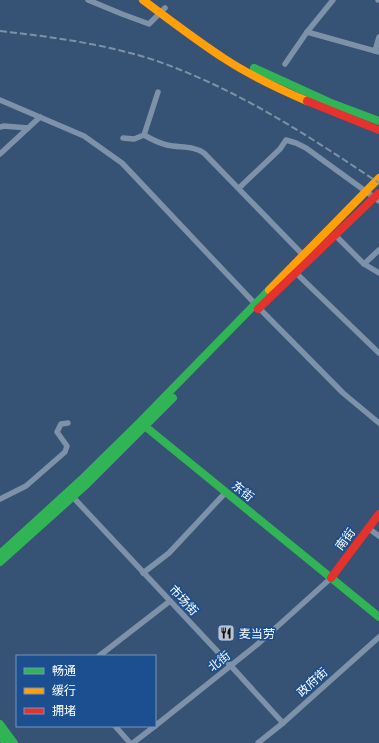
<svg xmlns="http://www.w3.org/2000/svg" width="379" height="743" font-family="Quicksand,'Noto Sans SC',sans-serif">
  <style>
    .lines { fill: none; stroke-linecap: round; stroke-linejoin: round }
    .street { stroke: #7d92a8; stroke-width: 5.5 }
    .fast { stroke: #30b455; stroke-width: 8 }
    .slow { stroke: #ff9f0a; stroke-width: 8 }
    .jam { stroke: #e5322d; stroke-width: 8 }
    .rail { stroke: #7e92a7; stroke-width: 2; stroke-dasharray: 7 3; stroke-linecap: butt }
    .labels { text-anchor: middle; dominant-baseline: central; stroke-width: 3.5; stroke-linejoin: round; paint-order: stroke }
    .street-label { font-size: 12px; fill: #fff; stroke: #1b4f8f }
    .poi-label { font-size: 12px; fill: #fff; stroke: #1b4f8f; text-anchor: start }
  </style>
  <rect width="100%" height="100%" fill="#365274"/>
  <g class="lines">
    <g class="street">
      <path d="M88 0 122 14 149 24 165 8"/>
      <path d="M378 0H379"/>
      <path d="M307 32 379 52"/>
      <path d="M375 51 379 37"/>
      <path d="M285 64 307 32 333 0"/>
      <path d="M0 100 84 136 122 163 259 308 343 393 379 423"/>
      <path d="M0 127 4 126 28 128"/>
      <path d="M144 135C151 139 158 143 167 145 180 148 192 145 204 153L303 255"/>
      <path d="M123 138 134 139 144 135 158 92"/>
      <path d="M0 154 40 117"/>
      <path d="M239 188 280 149 286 140 296 143 306 148 379 201"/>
      <path d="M335 235 364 264 379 273"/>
      <path d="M364 264 379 250"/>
      <path d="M296 273 379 353"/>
      <path d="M71 495 231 666 283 723"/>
      <path d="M0 499 26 486 65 452 67 446 57 432 61 424 68 423"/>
      <path d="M368 528 379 536"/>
      <path d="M143 573 169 553 226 492"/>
      <path d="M99 656 170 601"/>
      <path d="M115 726 130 743"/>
      <path d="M155 726 259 643 331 578"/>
      <path d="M133 743 155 726"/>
      <path d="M258 743 283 723 379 637"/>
    </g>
    <g class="fast">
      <path d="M254 68 331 103 379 121"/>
      <path d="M141 423 379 617"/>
      <path d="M0 554 81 480 140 422 269 290"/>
      <path d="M0 562 87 484 173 398"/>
      <path d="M0 724 14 743"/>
      <path d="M0 735 6 743"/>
    </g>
    <g class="slow">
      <path d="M143 0C170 20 197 41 225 59 251 76 279 89 307 101"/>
      <path d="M269 290 379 178"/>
    </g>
    <g class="jam">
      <path d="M307 101 379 130"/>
      <path d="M258 309 379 193"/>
      <path d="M331 578 379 514"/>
    </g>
    <path class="rail" d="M0 31C53 37 106 44 157 61 239 90 307 135 379 183"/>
  </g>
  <defs>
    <g id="restaurant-square" transform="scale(0.9)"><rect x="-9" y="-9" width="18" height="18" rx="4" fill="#b9c2ce" stroke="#1b4f8f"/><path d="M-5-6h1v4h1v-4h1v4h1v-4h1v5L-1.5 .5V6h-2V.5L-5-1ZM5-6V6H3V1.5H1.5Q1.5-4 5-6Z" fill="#111"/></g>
  </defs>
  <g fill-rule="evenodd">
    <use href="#restaurant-square" x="226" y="633"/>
  </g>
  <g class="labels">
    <g class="street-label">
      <text transform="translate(243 491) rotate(39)">东街</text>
      <text transform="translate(345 539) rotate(-53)">南街</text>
      <text transform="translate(184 600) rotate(47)">市场街</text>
      <text transform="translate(219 661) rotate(-38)">北街</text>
      <text transform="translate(312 682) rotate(-42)">政府街</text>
    </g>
    <g class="poi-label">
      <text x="239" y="633">麦当劳</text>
    </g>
  </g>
  <rect x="16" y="655" width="140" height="72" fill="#1b4f8f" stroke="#7695bc"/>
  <rect x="24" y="668" width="20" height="6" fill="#30b455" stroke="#7695bc"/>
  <text x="52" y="675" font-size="12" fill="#ffffff">畅通</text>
  <rect x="24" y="688" width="20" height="6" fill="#ff9f0a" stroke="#7695bc"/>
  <text x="52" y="695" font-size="12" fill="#ffffff">缓行</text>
  <rect x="24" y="708" width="20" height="6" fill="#e5322d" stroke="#7695bc"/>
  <text x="52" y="715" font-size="12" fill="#ffffff">拥堵</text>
</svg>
